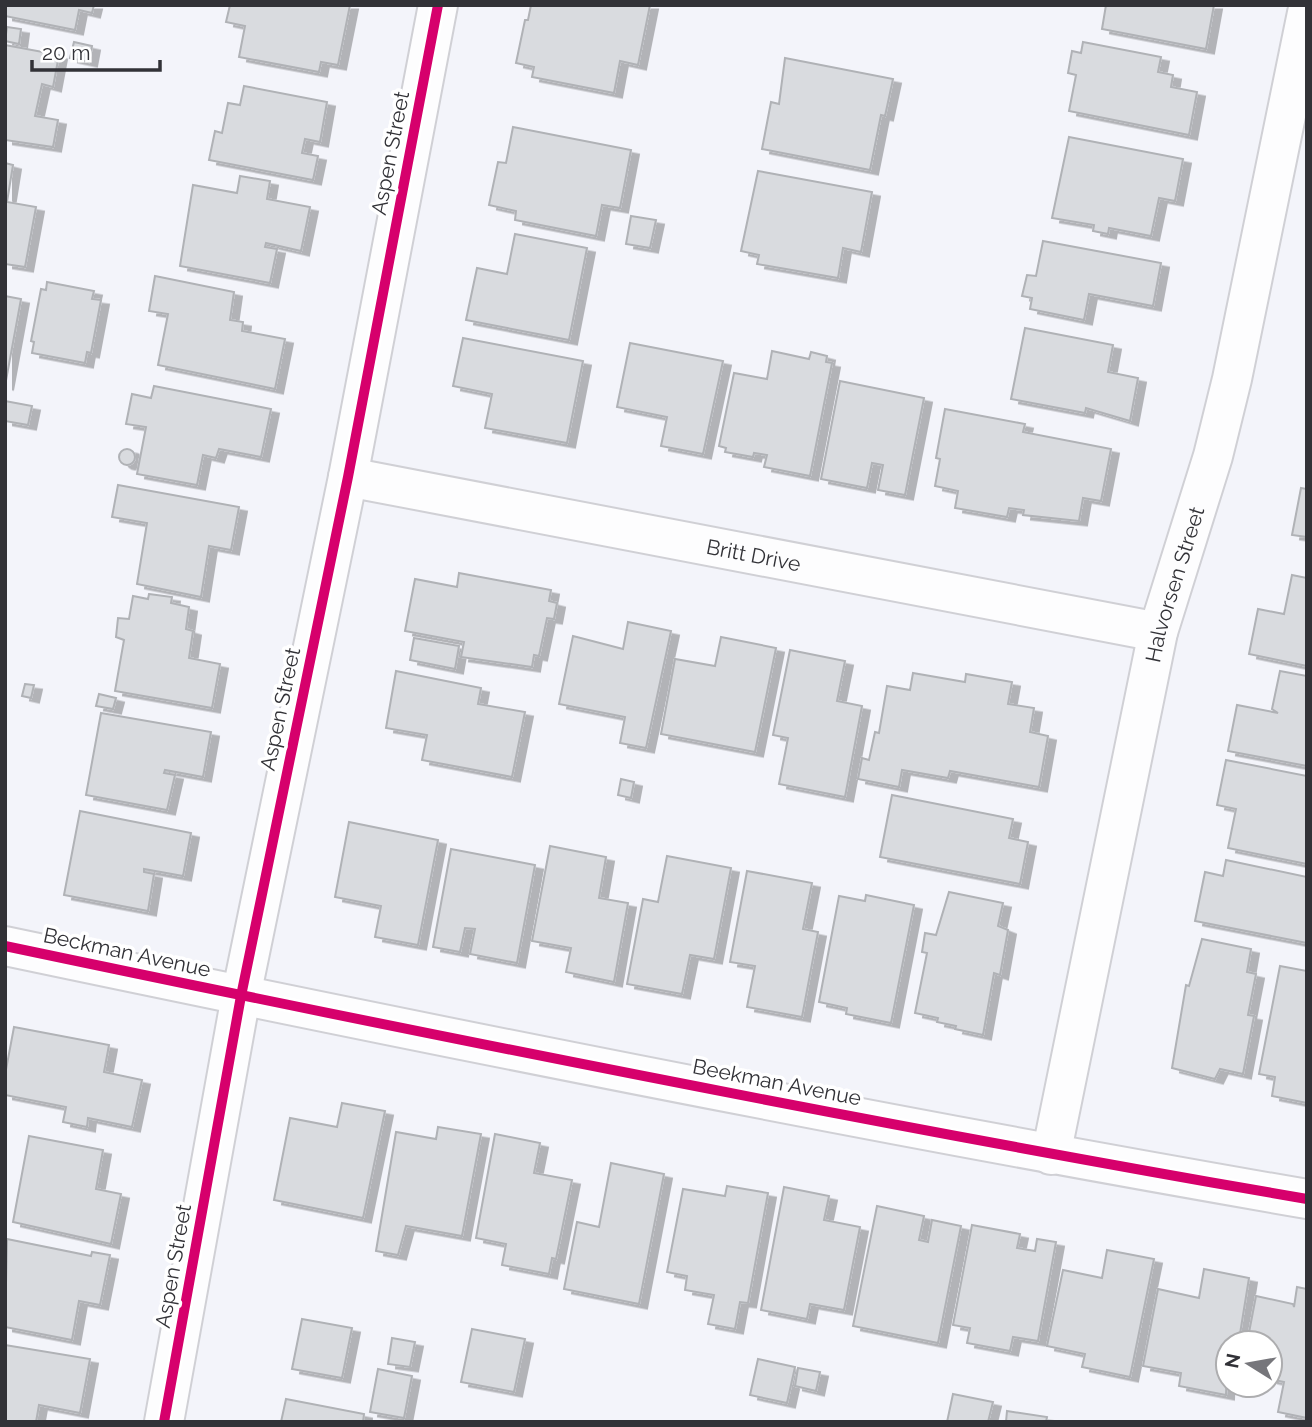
<svg xmlns="http://www.w3.org/2000/svg" width="1312" height="1427" font-family="Raleway,sans-serif">
  <style>
    .building { fill: #d9dbdf; stroke: #b0b2b6; stroke-width: 2; filter: url(#shadow) }
    .lines { fill: none; stroke-linecap: round; stroke-linejoin: round }
    .minor-casing { stroke: #d0d0d5; stroke-width: 42 }
    .minor { stroke: #fdfdfe; stroke-width: 38 }
    .cycleway-casing { stroke: #fff; stroke-width: 15 }
    .cycleway { stroke: #d6006c; stroke-width: 10 }
    .labels { text-anchor: middle; dominant-baseline: central; stroke-width: 7; stroke-linejoin: round; paint-order: stroke }
    .street-label { font-size: 21px; fill: #323237; stroke: #fff }
  </style>
  <defs>
    <filter id="shadow"><feDropShadow dx="8" dy="4.5" stdDeviation="0" flood-color="#0004"/></filter>
  </defs>
  <rect width="100%" height="100%" fill="#f3f4fa"/>
  <g class="building">
    <path d="M5 5H94L92 13 79 10 75 30 5 16Z"/>
    <path d="M230 5H350L338 65 321 62 319 72 239 57 245 26 226 22Z"/>
    <path d="M531 5H650L638 65 620 61 614 93 532 77 534 67 516 63 525 20H528Z"/>
    <path d="M1106 5H1214L1206 49 1102 29Z"/>
    <path d="M7 27 21 29 19 44 5 41Z"/>
    <path d="M74 42 92 46 89 62 70 58Z"/>
    <path d="M1083 42 1161 57 1158 72 1173 75 1171 87 1197 92 1189 135 1069 111 1076 75 1068 73 1072 51 1081 53Z"/>
    <path d="M5 45 59 55 53 87 42 84 35 116 58 120 53 147 5 140Z"/>
    <path d="M785 58 893 79 885 116 881 115 870 170 762 149 771 102 779 104Z"/>
    <path d="M244 86 327 102 320 142 305 139 302 153 318 156 313 180 209 160 215 131 222 133 228 103 240 105Z"/>
    <path d="M513 127 631 150 620 208 602 205 596 236 515 220 516 211 489 205 498 162 506 163Z"/>
    <path d="M1069 137 1183 159 1175 201 1159 198 1151 236 1109 228 1108 234 1093 231 1094 225 1052 218Z"/>
    <path d="M5 163 13 165 7 202 36 207 25 267 5 264Z"/>
    <path d="M758 171 872 192 861 252 843 248 838 278 757 264 759 255 741 251Z"/>
    <path d="M240 176 270 181 267 199 310 207 301 251 266 243 265 247 277 249 270 283 180 266 193 185 237 193Z"/>
    <path d="M631 216 656 220 650 248 626 244Z"/>
    <path d="M515 234 587 248 569 340 466 320 477 268 507 274Z"/>
    <path d="M1043 241 1161 263 1153 306 1089 294 1084 320 1030 309 1032 298 1022 296 1027 275 1036 276Z"/>
    <path d="M155 276 234 292 230 320 243 322 242 331 285 339 275 389 158 365 168 314 149 311Z"/>
    <path d="M47 282 94 291 92 299 101 300 91 353 87 352 85 363 32 353 34 342 31 341 41 289 46 290Z"/>
    <path d="M5 296 21 299 5 386Z"/>
    <path d="M1025 328 1113 345 1108 372 1138 378 1130 421 1086 408 1085 413 1011 399Z"/>
    <path d="M463 338 583 361 567 443 485 428 492 394 453 386Z"/>
    <path d="M630 343 723 361 703 454 661 446 667 417 617 407Z"/>
    <path d="M772 351 809 359 811 352 827 356 826 362 832 363 810 476 764 467 767 455 754 453 753 457 725 452 726 448 719 446 734 373 767 379Z"/>
    <path d="M840 381 924 398 905 495 878 490 883 465 872 463 867 488 821 479Z"/>
    <path d="M154 386 271 409 261 457 219 449 216 458 203 455 197 485 137 474 146 427 126 424 132 394 151 398Z"/>
    <path d="M5 401 32 406 28 425 5 421Z"/>
    <path d="M945 409 1025 424 1023 432 1111 449 1101 501 1083 498 1079 521 1023 515 1024 510 1009 508 1007 517 955 508 958 491 935 486 940 459 936 458Z"/>
    <circle cx="127" cy="457" r="8"/>
    <path d="M118 485 239 507 231 550 209 546 201 597 137 584 147 523 112 517Z"/>
    <path d="M1301 488 1307 489V537L1292 535Z"/>
    <path d="M459 573 551 590 549 601 557 603 554 619 547 618 539 656 534 655 532 667 461 657 464 642 405 631 415 579 457 587Z"/>
    <path d="M1292 575 1307 578V666L1249 654 1258 609 1284 614Z"/>
    <path d="M149 594 172 597 171 603 189 607 186 629 193 631 189 658 220 664 212 708 115 691 124 640 116 637 118 618 129 619 133 596 148 599Z"/>
    <path d="M628 622 671 631 646 748 620 743 625 717 559 704 573 636 623 649Z"/>
    <path d="M721 637 776 648 755 752 661 734 675 659 715 666Z"/>
    <path d="M414 638 459 646 455 669 410 660Z"/>
    <path d="M790 650 845 661 837 701 862 706 845 797 779 784 788 738 773 735Z"/>
    <path d="M396 671 481 688 478 704 525 712 512 777 422 760 427 735 386 728Z"/>
    <path d="M1280 671 1307 676V766L1228 751 1237 705 1278 713 1272 709Z"/>
    <path d="M913 673 965 682 966 674 1012 682 1008 704 1034 708 1030 732 1048 736 1039 787 950 771 948 778 902 770 899 787 858 779 862 758 869 760 875 732 879 733 887 686 910 690Z"/>
    <path d="M25 684 34 685 31 698 22 696Z"/>
    <path d="M99 694 116 698 113 709 96 706Z"/>
    <path d="M101 713 211 732 203 777 165 770 164 773 175 775 167 810 86 795Z"/>
    <path d="M1226 760 1307 776V864L1228 848 1236 809 1217 805Z"/>
    <path d="M621 779 634 782 631 798 618 795Z"/>
    <path d="M892 795 1013 819 1009 838 1028 842 1020 884 880 857Z"/>
    <path d="M80 811 191 833 183 876 144 869V872L154 874 148 911 64 895Z"/>
    <path d="M349 822 438 840 418 945 375 937 381 906 335 897Z"/>
    <path d="M550 846 606 857 599 898 628 903 614 982 566 972 571 948 532 941Z"/>
    <path d="M451 849 535 865 517 963 470 954 475 929 465 928 460 952 433 947Z"/>
    <path d="M667 856 731 868 714 959 690 955 682 994 627 984 643 899 658 902Z"/>
    <path d="M1226 860 1307 877V943L1195 921 1205 872 1223 876Z"/>
    <path d="M747 871 812 883 803 929 818 932 802 1017 747 1007 755 966 730 962Z"/>
    <path d="M949 892 1003 903 998 926 1008 930 1000 975 994 973 983 1035 955 1029 956 1026 937 1022 938 1018 915 1013 927 953 922 952 925 933 936 935Z"/>
    <path d="M866 895 914 905 891 1023 846 1014 847 1008 819 1002 839 896 865 901Z"/>
    <path d="M1202 939 1251 949 1247 972 1256 974 1248 1015 1254 1016 1243 1074 1220 1069 1215 1079 1172 1068 1186 985 1189 986Z"/>
    <path d="M1280 966 1307 971V1103L1272 1096 1275 1077 1259 1074Z"/>
    <path d="M14 1027 109 1045 104 1072 142 1080 132 1127 88 1118 87 1127 63 1122 66 1107 5 1095V1075Z"/>
    <path d="M342 1103 385 1111 363 1218 274 1200 290 1118 337 1127Z"/>
    <path d="M438 1127 481 1134 462 1236 406 1226 398 1255 376 1251 396 1132 436 1139Z"/>
    <path d="M495 1134 540 1143 534 1173 572 1180 556 1259 552 1258 549 1274 502 1265 506 1244 476 1238Z"/>
    <path d="M29 1136 103 1150 96 1189 121 1194 111 1244 13 1222Z"/>
    <path d="M611 1163 664 1174 639 1304 564 1289 577 1222 599 1227Z"/>
    <path d="M727 1186 768 1193 748 1303 740 1302 735 1329 708 1324 714 1295 685 1290 687 1276 667 1272 683 1189 725 1196Z"/>
    <path d="M784 1187 829 1196 824 1220 860 1227 844 1310 810 1304 807 1319 761 1310Z"/>
    <path d="M877 1206 924 1216 919 1240 928 1242 932 1220 961 1226 938 1343 853 1326Z"/>
    <path d="M972 1225 1020 1234 1017 1248 1035 1251 1037 1239 1056 1242 1038 1341 1013 1337 1010 1351 967 1343 970 1328 953 1325Z"/>
    <path d="M7 1239 91 1256 92 1252 110 1255 100 1305 79 1301 72 1340 5 1327Z"/>
    <path d="M1107 1250 1154 1259 1130 1377 1082 1367 1085 1354 1047 1346 1063 1270 1102 1278Z"/>
    <path d="M1204 1269 1249 1278 1239 1340 1228 1343 1226 1395 1179 1386 1181 1373 1143 1366 1158 1289 1199 1298Z"/>
    <path d="M1297 1287 1307 1289V1418L1278 1412 1284 1382 1270 1379V1343H1247L1256 1296 1293 1304 1294 1307Z"/>
    <path d="M302 1319 352 1328 342 1378 292 1369Z"/>
    <path d="M472 1329 525 1339 514 1392 461 1382Z"/>
    <path d="M392 1338 415 1342 410 1367 388 1364Z"/>
    <path d="M5 1345 90 1359 80 1413 39 1405 36 1422H5Z"/>
    <path d="M758 1359 795 1367 787 1403 750 1395Z"/>
    <path d="M798 1368 820 1372 816 1391 795 1386Z"/>
    <path d="M378 1369 412 1376 404 1418 370 1412Z"/>
    <path d="M953 1394 993 1402 988 1422H947Z"/>
    <path d="M286 1399 364 1414 363 1422H281Z"/>
    <path d="M1007 1411 1047 1417 1046 1422H1006Z"/>
  </g>
  <g class="lines">
    <g class="minor-casing">
      <g id="minor">
        <path id="s1" d="M348 477 1158 632"/>
        <path d="M5 946C438 1037 871 1124 1307 1199"/>
        <path id="s2" d="M1051 1155 1158 632 1213 456 1232 379 1307 13"/>
        <path d="M164 1422 241 996 348 477 438 5"/>
      </g>
    </g>
    <use href="#minor" class="minor"/>
    <g class="cycleway-casing">
      <g id="cycleway">
        <path d="M5 946C438 1037 871 1124 1307 1199"/>
        <path d="M164 1422 241 996 348 477 438 5"/>
      </g>
    </g>
    <use href="#cycleway" class="cycleway"/>
  </g>
  <g class="labels">
    <g class="street-label">
      <text transform="translate(390 153) rotate(-79)">Aspen Street</text>
      <text stroke="none"><textPath href="#s1" startOffset="413">Britt Drive</textPath></text>
      <text stroke="none"><textPath href="#s2" startOffset="584">Halvorsen Street</textPath></text>
      <text transform="translate(280 709) rotate(-78)">Aspen Street</text>
      <text transform="translate(127 952) rotate(12)">Beckman Avenue</text>
      <text transform="translate(777 1082) rotate(11)">Beekman Avenue</text>
      <text transform="translate(173 1266) rotate(-80)">Aspen Street</text>
    </g>
  </g>
  <rect width="1312" height="1427" fill="none" stroke="#323237" stroke-width="14"/>
  <g transform="translate(1249 1364) rotate(281)"><circle r="33" fill="#ffffff" stroke="#adadaf" stroke-width="2"/>
  <path d="M0-5L12 26L0 18L-12 26Z" fill="#76767b"/>
  <text y="-10" font-size="19" font-weight="bold" text-anchor="middle" fill="#323237">N</text>
  </g>
  <path d="M32 60v10h128v-10" fill="none" stroke="#323237" stroke-width="3.5"/>
  <text x="42" y="60" font-size="21" fill="#323237" stroke="#ffffff" stroke-width="5" paint-order="stroke">20 m</text>
</svg>
